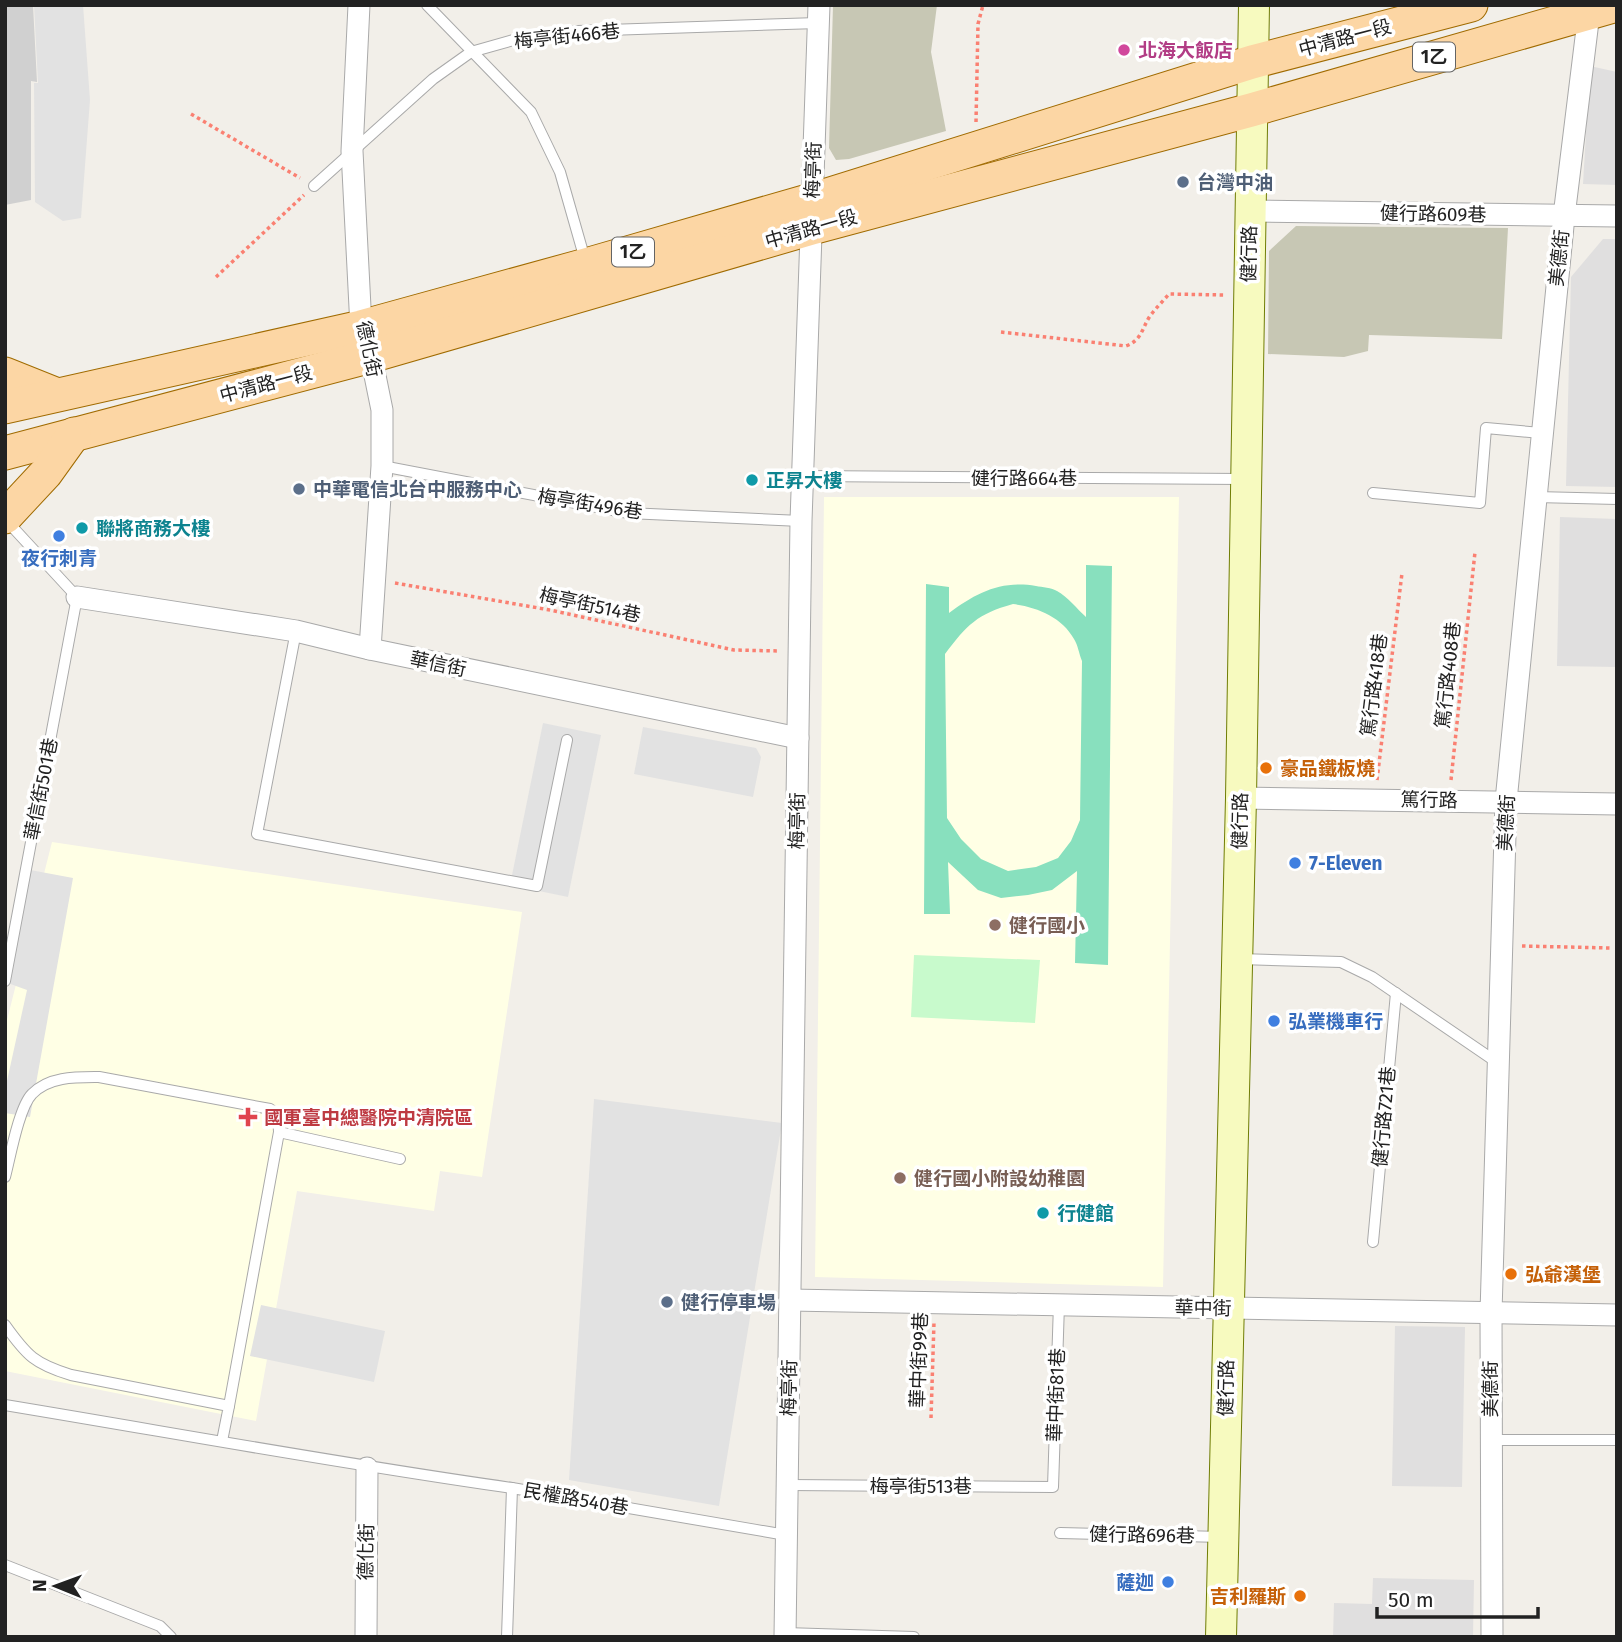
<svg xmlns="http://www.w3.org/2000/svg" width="1622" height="1642" font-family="'Fira Sans','Noto Sans TC',sans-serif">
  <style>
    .residential { fill: #e0dfdf }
    .education { fill: #ffffe5 }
    .religious { fill: #d0d0d0 }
    .construction { fill: #c7c7b4 }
    .park { fill: #c8facc }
    .pitch { fill: #88e0be; fill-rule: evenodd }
    .parking { fill: #e2e2e2 }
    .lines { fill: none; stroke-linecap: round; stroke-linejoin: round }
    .lane-casing { stroke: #a9a9a9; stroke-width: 12 }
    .street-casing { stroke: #a9a9a9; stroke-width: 23 }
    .secondary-casing { stroke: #707d05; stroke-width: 32 }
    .primary-casing { stroke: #a06b00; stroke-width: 35 }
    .path { stroke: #fa8072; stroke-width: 3.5; stroke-dasharray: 3.5 3.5; stroke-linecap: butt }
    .lane { stroke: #fff; stroke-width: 10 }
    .street { stroke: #fff; stroke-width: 21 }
    .secondary { stroke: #f7fabf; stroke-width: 30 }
    .primary { stroke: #fcd6a4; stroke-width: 33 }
    .hotel-dot { fill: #d1479c; stroke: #fff; stroke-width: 2.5 }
    .service-dot { fill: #5c6f8a; stroke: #fff; stroke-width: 2.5 }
    .culture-dot { fill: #0f9aa8; stroke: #fff; stroke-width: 2.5 }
    .shop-dot { fill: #3f7fe0; stroke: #fff; stroke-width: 2.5 }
    .food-dot { fill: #e8710a; stroke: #fff; stroke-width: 2.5 }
    .education-dot { fill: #8d6e63; stroke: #fff; stroke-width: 2.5 }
    .health-dot { fill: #e0444e; stroke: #fff; stroke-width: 2.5 }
    .labels { text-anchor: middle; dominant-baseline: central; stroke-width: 7; stroke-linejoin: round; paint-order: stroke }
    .shield { fill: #fff; stroke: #646464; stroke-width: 2 }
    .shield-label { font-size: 18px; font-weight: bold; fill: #222 }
    .street-label { font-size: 19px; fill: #222; stroke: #fff }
    .hotel-label { font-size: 19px; font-weight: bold; fill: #b23c85; stroke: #fff; text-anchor: start }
    .service-label { font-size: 19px; font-weight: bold; fill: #4e5e75; stroke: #fff; text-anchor: start }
    .culture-label { font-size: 19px; font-weight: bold; fill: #0d838f; stroke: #fff; text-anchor: start }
    .shop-label { font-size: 19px; font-weight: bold; fill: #366cbe; stroke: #fff; text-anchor: start }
    .food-label { font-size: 19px; font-weight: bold; fill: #c56008; stroke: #fff; text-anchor: start }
    .education-label { font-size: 19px; font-weight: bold; fill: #785e54; stroke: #fff; text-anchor: start }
    .health-label { font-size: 19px; font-weight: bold; fill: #be3a42; stroke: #fff; text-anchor: start }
  </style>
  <rect width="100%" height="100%" fill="#f2efe9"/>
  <g class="residential">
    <path d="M1590 66 1617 72V185L1583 184Z"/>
    <path d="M1603 239H1617V487L1566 486 1571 277Z"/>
    <path d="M1560 517 1617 519V667L1557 666Z"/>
    <path d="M1395 1326 1465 1327 1462 1487 1392 1486Z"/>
    <path d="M1373 1578 1474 1580 1473 1637H1333L1334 1603 1372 1604Z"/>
  </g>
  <g class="education">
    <path d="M824 497H1179L1163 1287 815 1277Z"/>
    <path d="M52 842 522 912 482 1177 440 1171 434 1211 297 1191 256 1421 5 1371V1028Z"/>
  </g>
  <path class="religious" d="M5 5H33L37 82 31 81V200L5 205Z"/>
  <g class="construction">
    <path d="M833 5H937L931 52 946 131 849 159 836 160 829 148Z"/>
    <path d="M1296 226 1508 228 1502 339 1369 335 1368 351 1344 357 1268 354 1269 251Z"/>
  </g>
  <path class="park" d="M914 955 1040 960 1035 1023 911 1017Z"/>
  <path class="pitch" d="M1086 565 1112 566 1108 965 1075 963 1077 871 1052 890 1028 895 1001 898 978 890 948 862 950 914H924L926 584 949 587V613C976 593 1001 580 1036 586 1042 587 1052 588 1057 591 1068 597 1077 609 1086 617ZM1013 604C1037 607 1062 617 1074 639 1078 645 1079 654 1082 661L1080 820 1071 841 1058 858 1036 867 1008 871 981 859 961 839 947 818 945 654C967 625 977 614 1013 604Z"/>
  <g class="parking">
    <path d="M34 5H83L90 100 81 218 63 221 35 202 34 83H38Z"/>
    <path d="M543 723 601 735 568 897 510 885Z"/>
    <path d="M643 727 756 748 761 757 753 797 634 774Z"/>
    <path d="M25 869 73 878 30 1117 5 1113V1090L27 990 5 982Z"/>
    <path d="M594 1099 782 1123 719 1506 569 1480Z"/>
    <path d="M261 1305 385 1331 374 1382 250 1356Z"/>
  </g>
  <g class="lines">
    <g class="lane-casing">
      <g id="lane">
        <path d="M427 5 531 112 560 172 586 263"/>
        <path d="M314 186 433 79 471 52 517 39 578 31 818 23"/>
        <path d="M382 466 628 513 801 521"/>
        <path d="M803 476 1244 479"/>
        <path d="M1373 493 1480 503 1486 428 1541 433"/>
        <path d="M1536 497 1617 499"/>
        <path d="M296 631 257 834 537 886 567 740"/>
        <path d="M1240 959 1341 962 1372 977 1498 1063"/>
        <path d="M5 981 77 597 6 520"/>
        <path d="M279 1132 400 1159"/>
        <path d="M5 1177C10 1158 19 1107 32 1094 49 1076 77 1077 99 1077L270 1109 278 1115 279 1132 229 1406"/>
        <path d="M1373 1242 1396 993"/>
        <path d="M5 1325C27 1356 35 1364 71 1375L229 1406 222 1441"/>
        <path d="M5 1405C174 1433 342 1464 512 1488"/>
        <path d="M1490 1440H1617"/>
        <path d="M788 1485 1053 1487 1059 1304"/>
        <path d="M1060 1533 1222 1537"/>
        <path d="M5 1565 160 1626 171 1637"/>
        <path d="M785 1633 914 1637"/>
        <path d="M507 1637 512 1488 786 1535"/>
      </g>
    </g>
    <g class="street-casing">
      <g id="street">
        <path d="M359 5 352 151 361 327 371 356 382 410V466L370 649"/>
        <path d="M1250 211 1617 216"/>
        <path d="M77 597 296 631 370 649 798 738"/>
        <path d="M1241 798 1617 804"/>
        <path d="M790 1300 1617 1315"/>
        <path d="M366 1637 367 1468"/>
        <path d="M785 1637 801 521 819 5"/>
        <path d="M1492 1637 1491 1313 1506 801 1564 216 1590 5"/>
      </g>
    </g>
    <g class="secondary-casing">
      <path id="secondary" d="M1221 1637 1241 798 1254 5"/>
    </g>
    <g class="primary-casing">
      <g id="primary">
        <path d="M5 374 55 394"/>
        <path d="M5 407 361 327 586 265 811 200 1252 62 1471 5"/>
        <path d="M5 453 371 356 812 228 1251 110 1617 5"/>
        <path d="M5 517 46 473 74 434"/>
      </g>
    </g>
    <g class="path">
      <path d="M191 114 300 178"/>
      <path d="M976 122 978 24 983 5"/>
      <path d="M216 277 304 195"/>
      <path d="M1001 332 1126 346C1142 340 1142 328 1150 316 1156 308 1163 301 1169 294L1225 295"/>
      <path d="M395 583 550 610 734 650 780 651"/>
      <path d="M1377 780 1402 573"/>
      <path d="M1451 780 1475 552"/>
      <path d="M1522 946 1611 948"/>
      <path d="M931 1418 934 1322"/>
    </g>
    <use href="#lane" class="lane"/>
    <use href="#street" class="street"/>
    <use href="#secondary" class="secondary"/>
    <use href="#primary" class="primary"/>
  </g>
  <circle class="hotel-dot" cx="1124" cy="50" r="7"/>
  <g class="service-dot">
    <circle cx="1183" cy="182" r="7"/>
    <circle cx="299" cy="489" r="7"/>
    <circle cx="667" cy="1302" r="7"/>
  </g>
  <g class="culture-dot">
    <circle cx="752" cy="480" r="7"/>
    <circle cx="82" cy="528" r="7"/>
    <circle cx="1043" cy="1213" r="7"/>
  </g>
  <g class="shop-dot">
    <circle cx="59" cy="536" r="7"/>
    <circle cx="1295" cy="863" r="7"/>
    <circle cx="1274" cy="1021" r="7"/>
    <circle cx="1168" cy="1582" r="7"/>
  </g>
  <g class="food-dot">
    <circle cx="1266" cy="768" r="7"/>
    <circle cx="1511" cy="1274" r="7"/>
    <circle cx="1300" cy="1596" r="7"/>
  </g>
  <g class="education-dot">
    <circle cx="995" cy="925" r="7"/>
    <circle cx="900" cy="1178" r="7"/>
  </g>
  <path class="health-dot" d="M244.5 1106.5h7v7h7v7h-7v7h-7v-7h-7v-7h7z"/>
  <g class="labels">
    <g class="shield">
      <rect x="1413" y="42.5" width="42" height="29" rx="5"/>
      <rect x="612" y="237.5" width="42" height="29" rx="5"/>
    </g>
    <g class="shield-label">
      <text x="1434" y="57">1乙</text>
      <text x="633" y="252">1乙</text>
    </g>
    <g class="street-label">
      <text transform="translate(567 36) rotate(-6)">梅亭街466巷</text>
      <text transform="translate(1345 38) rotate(-15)">中清路一段</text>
      <text transform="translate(813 170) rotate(-88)">梅亭街</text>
      <text transform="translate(1433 214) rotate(1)">健行路609巷</text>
      <text transform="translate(811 229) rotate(-16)">中清路一段</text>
      <text transform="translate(1249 254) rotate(-89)">健行路</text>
      <text transform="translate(1559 258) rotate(-84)">美德街</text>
      <text transform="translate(369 349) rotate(78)">德化街</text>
      <text transform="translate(266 384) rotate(-15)">中清路一段</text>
      <text x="1024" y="478">健行路664巷</text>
      <text transform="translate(590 504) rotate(9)">梅亭街496巷</text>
      <text transform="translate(590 605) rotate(12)">梅亭街514巷</text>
      <text transform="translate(438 664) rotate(12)">華信街</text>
      <text transform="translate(1448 675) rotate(-84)">篤行路408巷</text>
      <text transform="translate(1374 685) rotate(-83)">篤行路418巷</text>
      <text transform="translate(41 789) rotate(-79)">華信街501巷</text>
      <text transform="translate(1429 800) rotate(1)">篤行路</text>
      <text transform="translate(797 821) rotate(-89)">梅亭街</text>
      <text transform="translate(1240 821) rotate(-89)">健行路</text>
      <text transform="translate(1506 823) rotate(-87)">美德街</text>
      <text transform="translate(1384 1117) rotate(-85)">健行路721巷</text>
      <text transform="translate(1203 1308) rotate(1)">華中街</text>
      <text transform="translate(919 1360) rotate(-88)">華中街99巷</text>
      <text transform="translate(789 1388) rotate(-89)">梅亭街</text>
      <text transform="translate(1226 1388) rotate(-89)">健行路</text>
      <text transform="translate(1490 1389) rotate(-90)">美德街</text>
      <text transform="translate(1056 1395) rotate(-88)">華中街81巷</text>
      <text x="921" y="1486">梅亭街513巷</text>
      <text transform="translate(576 1499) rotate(10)">民權路540巷</text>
      <text transform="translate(1142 1535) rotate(1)">健行路696巷</text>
      <text transform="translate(366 1552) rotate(-89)">德化街</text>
    </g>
    <g class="hotel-label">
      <text x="1138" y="50">北海大飯店</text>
    </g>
    <g class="service-label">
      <text x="1197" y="182">台灣中油</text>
      <text x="313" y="489">中華電信北台中服務中心</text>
      <text x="681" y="1302">健行停車場</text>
    </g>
    <g class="culture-label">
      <text x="766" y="480">正昇大樓</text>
      <text x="96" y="528">聯將商務大樓</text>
      <text x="1057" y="1213">行健館</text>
    </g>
    <g class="shop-label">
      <text x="59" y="558" text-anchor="middle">夜行刺青</text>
      <text x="1309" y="863">7-Eleven</text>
      <text x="1288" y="1021">弘業機車行</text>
      <text x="1154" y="1582" text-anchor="end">薩迦</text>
    </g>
    <g class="food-label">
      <text x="1280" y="768">豪品鐵板燒</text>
      <text x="1525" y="1274">弘爺漢堡</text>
      <text x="1286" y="1596" text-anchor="end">吉利羅斯</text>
    </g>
    <g class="education-label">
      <text x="1009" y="925">健行國小</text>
      <text x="914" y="1178">健行國小附設幼稚園</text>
    </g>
    <g class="health-label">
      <text x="264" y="1117">國軍臺中總醫院中清院區</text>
    </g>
  </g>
  <rect width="1622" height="1642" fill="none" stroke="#222222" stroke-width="14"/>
  <g transform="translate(56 1586) rotate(271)" stroke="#ffffff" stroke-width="5" paint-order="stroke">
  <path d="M0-5L12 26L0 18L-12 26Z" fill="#222222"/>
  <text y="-10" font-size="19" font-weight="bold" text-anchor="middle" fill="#222222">N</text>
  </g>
  <path d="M1377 1607v10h161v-10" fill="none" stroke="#222222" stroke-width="3.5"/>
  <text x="1388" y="1607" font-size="21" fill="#222222" stroke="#ffffff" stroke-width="5" paint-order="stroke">50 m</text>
</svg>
